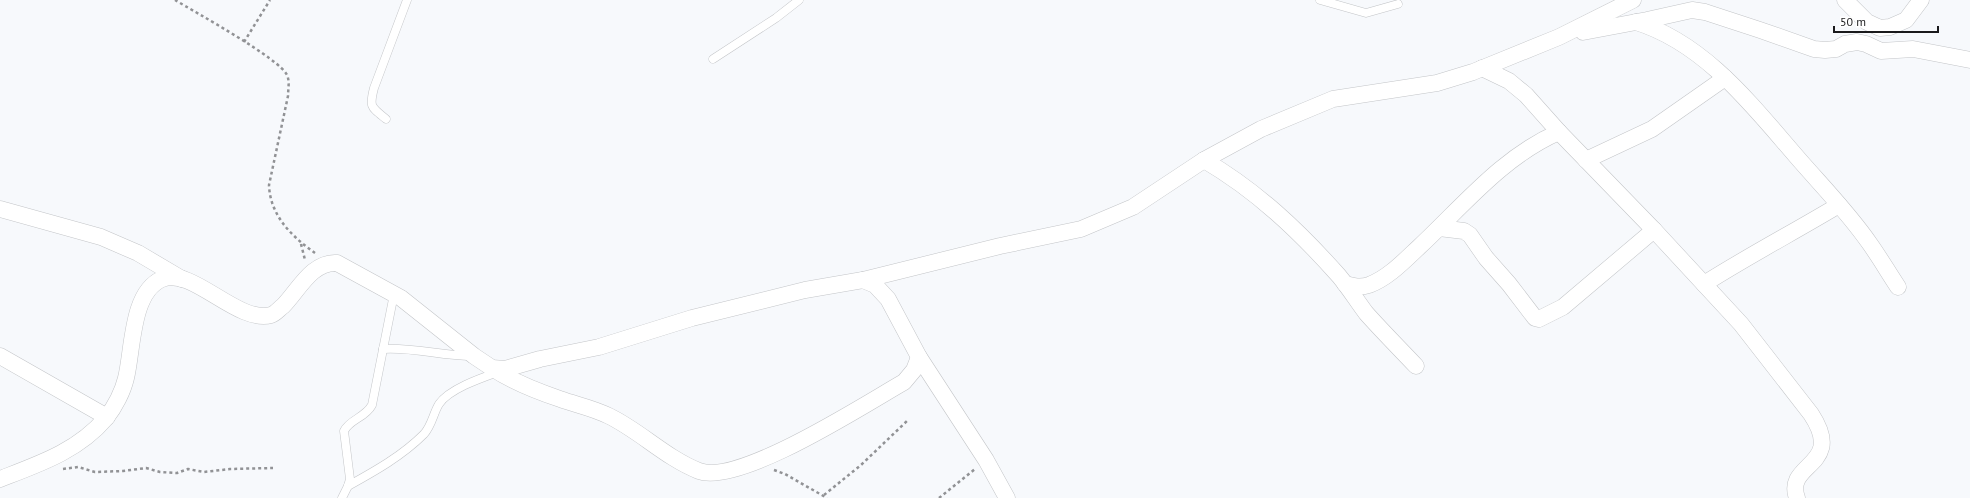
<svg xmlns="http://www.w3.org/2000/svg" width="1970" height="498" font-family="'PT Sans',sans-serif">
  <style>
    .lines { fill: none; stroke-linecap: round; stroke-linejoin: round }
    .lane-casing { stroke: #c3c5c8; stroke-width: 9 }
    .street-casing { stroke: #c3c5c8; stroke-width: 17 }
    .path { stroke: #919295; stroke-width: 2.5; stroke-dasharray: 3 3; stroke-linecap: butt }
    .lane { stroke: #fff; stroke-width: 8 }
    .street { stroke: #fff; stroke-width: 16 }
  </style>
  <rect width="100%" height="100%" fill="#f7f9fc"/>
  <g class="lines">
    <g class="lane-casing">
      <g id="lane">
        <path d="M1320 0 1366 13 1398 4"/>
        <path d="M713 59 776 18 799 0"/>
        <path d="M386 119C371 107 369 107 374 88L407 0"/>
        <path d="M383 349C414 347 441 356 472 356"/>
        <path d="M348 486C375 471 402 456 424 434 432 425 433 414 439 404 449 389 481 378 498 372"/>
        <path d="M342 498 348 486 350 479 344 431C350 419 365 418 372 405L394 294"/>
      </g>
    </g>
    <g class="street-casing">
      <g id="street">
        <path d="M1845 0 1867 22 1880 28 1890 27 1906 20 1921 0"/>
        <path d="M1636 22C1704 43 1751 104 1796 156 1821 185 1848 212 1870 244 1880 258 1888 272 1898 287"/>
        <path d="M1583 32 1647 20 1692 10 1705 12 1760 30 1814 49 1825 50 1836 49 1845 44 1857 42 1866 44 1881 51 1913 49 1970 60"/>
        <path d="M1482 68 1509 81 1526 95 1559 132 1654 230 1741 324 1811 414C1846 467 1784 462 1797 498"/>
        <path d="M1204 160C1257 191 1299 231 1339 276 1349 288 1357 301 1366 313 1382 331 1399 348 1416 366"/>
        <path d="M1586 160 1652 129 1725 78"/>
        <path d="M0 209 101 237 138 253 182 279"/>
        <path d="M1439 228 1464 231 1470 235 1486 258 1509 284 1535 318 1539 319 1563 307 1654 230"/>
        <path d="M863 280 875 285 888 299 919 357 986 460 1007 498"/>
        <path d="M1345 284C1353 286 1360 288 1369 285 1388 278 1404 261 1419 247 1463 206 1502 157 1559 132"/>
        <path d="M1704 284C1748 256 1794 232 1839 205"/>
        <path d="M0 356 107 417"/>
        <path d="M492 368C513 382 536 391 560 399 577 405 593 408 609 416 640 431 666 458 699 471 739 486 865 404 904 382L914 370 919 357"/>
        <path d="M0 479C39 464 78 451 106 418 115 407 123 391 126 378 133 350 131 292 162 279 192 266 237 324 271 315 275 314 279 309 283 306 298 291 312 261 337 263L401 298 474 356 492 368 505 369 540 359 599 347 692 318 805 290 863 280 1000 246 1081 229 1133 207 1204 160 1261 129 1333 99 1437 83 1473 72 1559 37 1633 0"/>
      </g>
    </g>
    <g class="path">
      <path d="M175 0C195 12 280 59 287 75 290 82 288 89 288 96L269 185C270 215 291 236 315 253"/>
      <path d="M244 42 270 0"/>
      <path d="M301 244 305 260"/>
      <path d="M63 469 78 467 95 472 123 471 146 468 160 472 177 473 188 469 204 472 230 469 273 468"/>
      <path d="M774 470 785 474 827 498"/>
      <path d="M824 495 861 465 907 421"/>
      <path d="M939 498 975 469"/>
    </g>
    <use href="#lane" class="lane"/>
    <use href="#street" class="street"/>
  </g>
  <path d="M1834 26v6h104v-6" fill="none" stroke="#1a1a1c" stroke-width="2"/>
  <text x="1840" y="26" font-size="12" fill="#1a1a1c" stroke="#ffffff" stroke-width="3" paint-order="stroke">50 m</text>
</svg>
